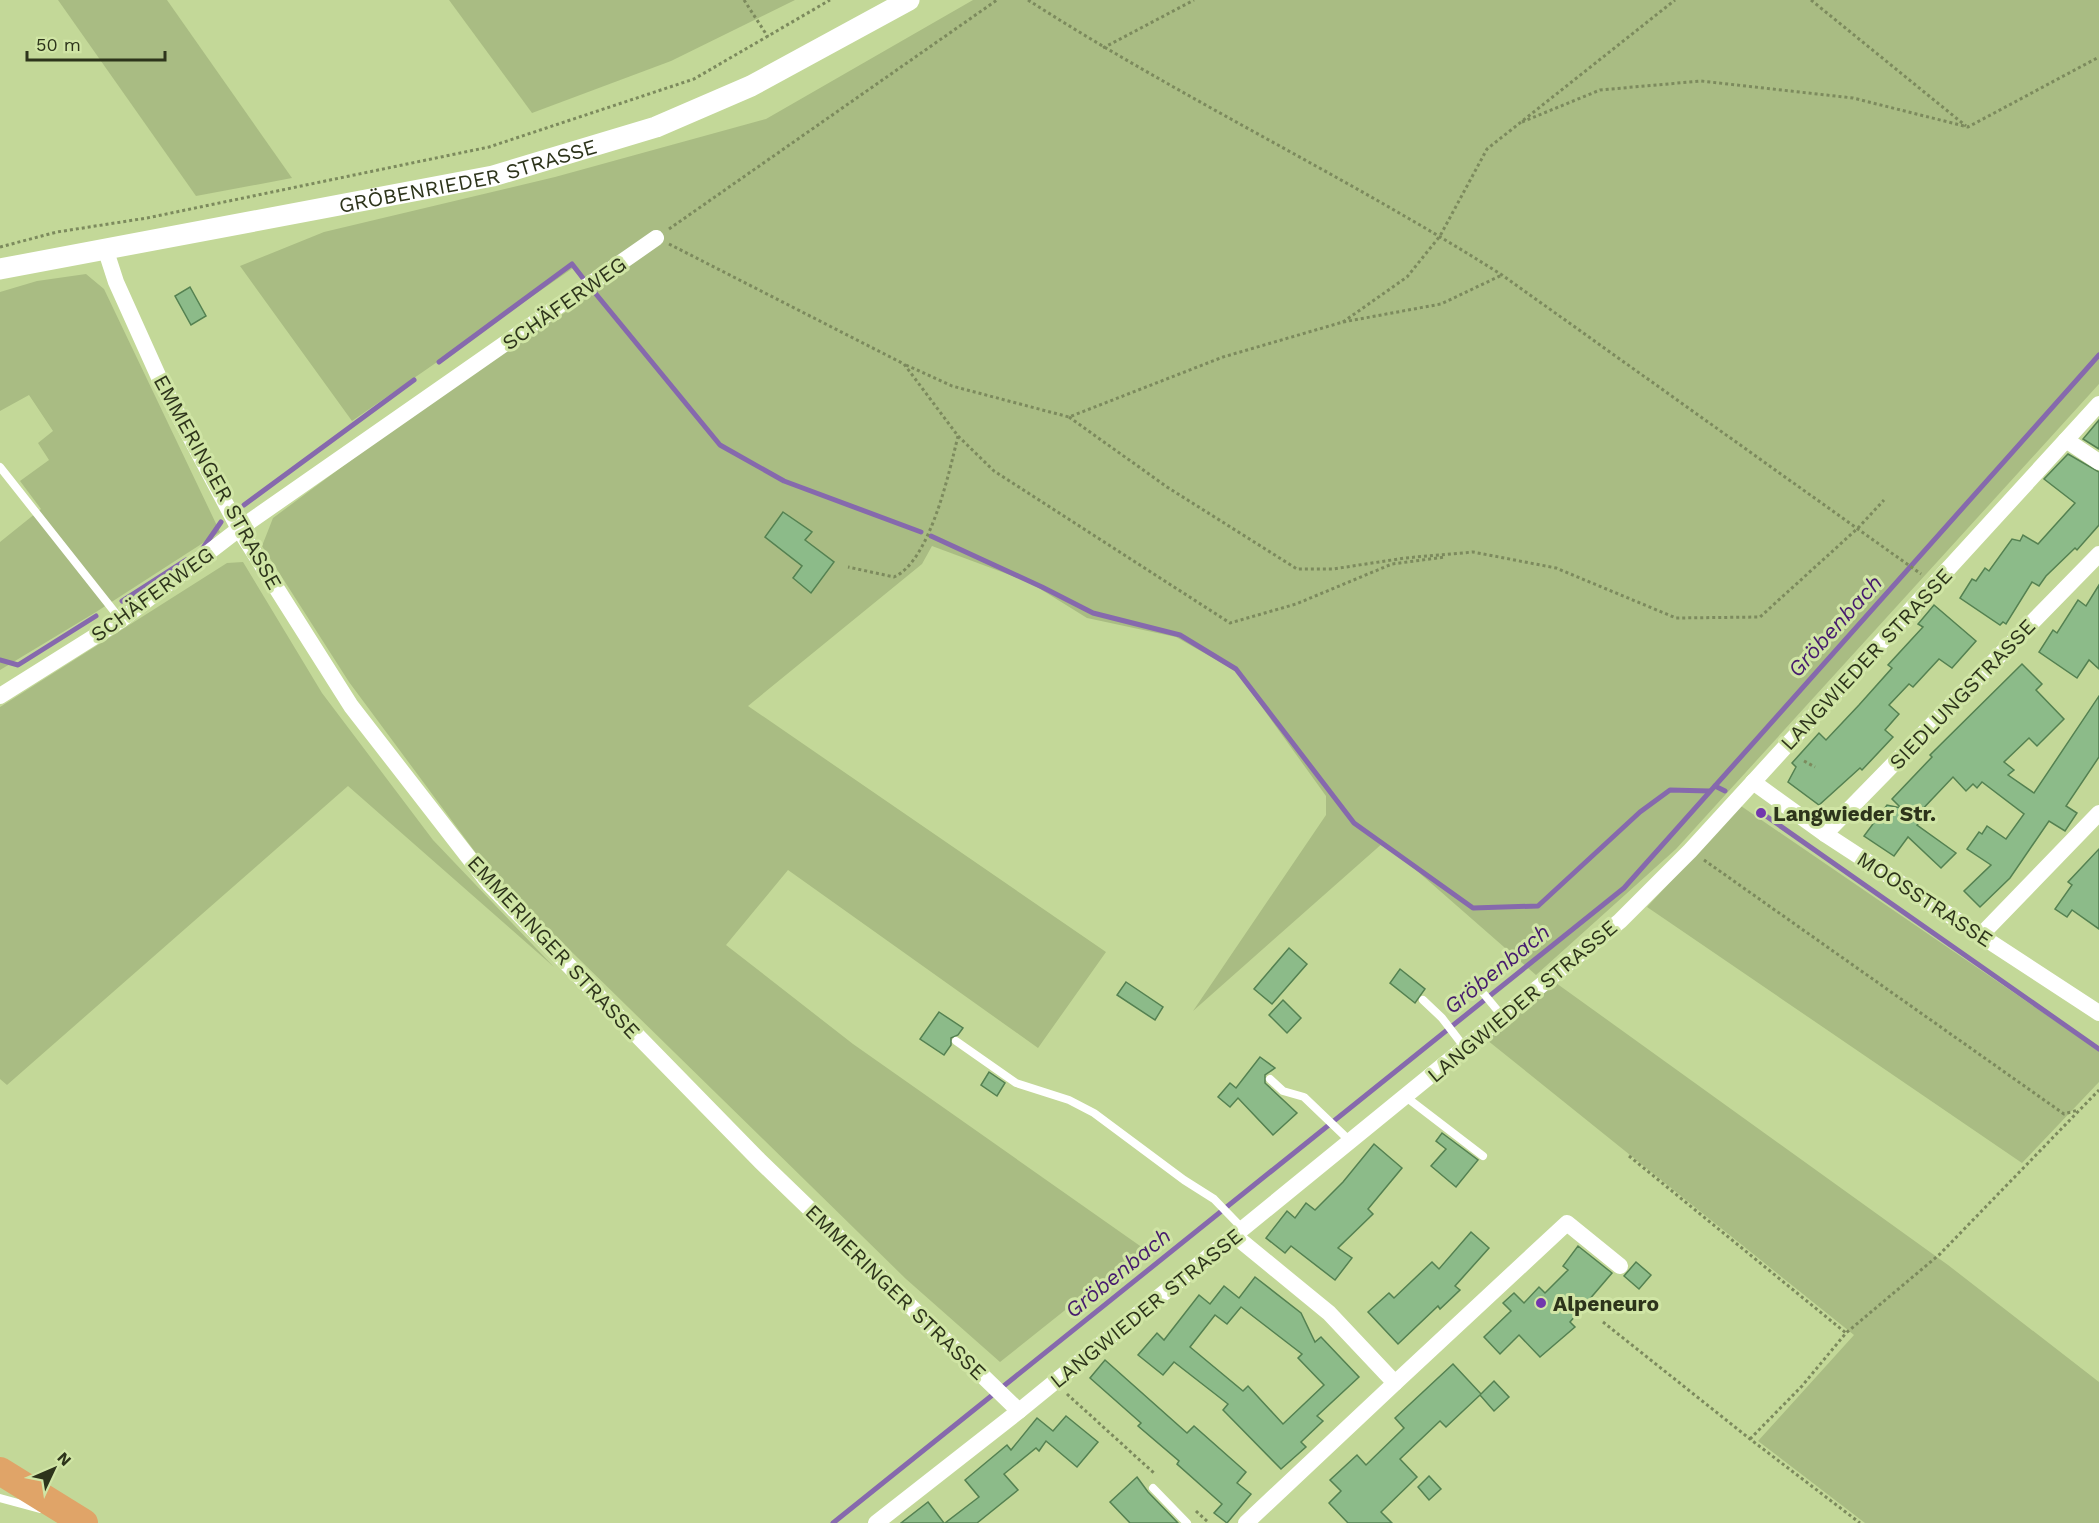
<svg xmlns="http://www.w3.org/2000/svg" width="2099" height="1523" font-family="'Work Sans',sans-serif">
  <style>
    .green { fill: #a9bc83 }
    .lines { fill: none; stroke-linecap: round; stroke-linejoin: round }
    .stream { stroke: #8669ad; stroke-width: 5 }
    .building { fill: #8cbb89; stroke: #548151; stroke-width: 1.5; fill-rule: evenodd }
    .path { stroke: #7c8a5d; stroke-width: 3; stroke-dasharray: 3 3; stroke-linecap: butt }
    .service { stroke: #fff; stroke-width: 8 }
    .minor { stroke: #fff; stroke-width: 16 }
    .tertiary { stroke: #fff; stroke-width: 21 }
    .trunk { stroke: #e0a468; stroke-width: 28 }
    .poi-dot { fill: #7237ad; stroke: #d0e5a5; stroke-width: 2 }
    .labels { text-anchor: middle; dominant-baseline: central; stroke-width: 6; stroke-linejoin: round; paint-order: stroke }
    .street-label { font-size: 21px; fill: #2d341b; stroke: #d0e5a5 }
    .poi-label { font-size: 21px; font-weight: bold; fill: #2d341b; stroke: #d0e5a5; text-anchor: start }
    .water-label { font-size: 22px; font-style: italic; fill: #461b6e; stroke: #d0e5a5 }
  </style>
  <rect width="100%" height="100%" fill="#c3d898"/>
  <g class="green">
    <path d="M58 0H167L292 178 196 196Z"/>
    <path d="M449 0H795L671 61 532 113Z"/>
    <path d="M973 0H2099V384L1676 849 1536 975 1384 842 1193 1011 1326 815V796L1236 671 1176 637 1087 618 1029 582 932 546 922 564 748 706 1106 952 1038 1048 788 870 726 945 853 1044 1143 1248 1000 1362 906 1279 490 872 349 682 262 546 273 518 443 392 592 295 573 268 352 421 240 266 324 232 555 177 766 119Z"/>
    <path d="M86 274 104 289 220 532 96 612 0 670V542L41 509 20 481 49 460 38 443 53 431 29 395 0 411V292L37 281Z"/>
    <path d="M243 562 322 693 433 840 554 967 348 786 7 1085 0 1079V707L227 563Z"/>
    <path d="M1741 806 2099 1051V1082L2022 1163 1647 907Z"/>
    <path d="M1556 983 1948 1265 2099 1382V1523H1865L1758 1441 1854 1335 1487 1040Z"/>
  </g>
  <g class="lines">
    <g class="stream">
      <path d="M591 288 720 445 784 481 921 532"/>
      <path d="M439 362 572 264 586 282"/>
      <path d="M244 505 414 380"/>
      <path d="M931 536 1042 587 1093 613 1180 635 1236 669 1354 823 1473 908 1538 906 1640 812 1670 790 1709 791"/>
      <path d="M203 548 221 522"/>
      <path d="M122 601 186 560"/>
      <path d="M0 660 18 665 96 616"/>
      <path d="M1715 786 1725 791"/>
      <path d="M1766 816 2099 1049"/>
      <path d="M833 1523 1624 888 2099 355"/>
    </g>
  </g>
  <g class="building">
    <path d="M190 287 206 316 191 325 175 296Z"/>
    <path d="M2099 420V449L2083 439Z"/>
    <path d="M2068 454 2099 472V525L2077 550 2075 548 2046 576 2039 586 2032 582 2006 624 2003 622 2000 625 1960 598 1972 579 1976 581 1985 568 1989 571 2012 539 2020 541 2023 535 2038 544 2075 503 2044 479Z"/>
    <path d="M783 512 812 532 805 540 834 562 811 593 793 578 802 566 765 537Z"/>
    <path d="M2099 585V669L2089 660 2077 678 2039 652 2053 630 2057 633 2078 600 2086 606Z"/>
    <path d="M1934 605 1976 641 1952 668 1939 659 1913 687 1909 684 1889 705 1899 714 1885 730 1893 737 1862 770 1860 768 1819 805 1788 782 1796 767 1792 763 1819 733 1826 740 1859 705 1892 668 1888 665 1923 627 1918 624Z"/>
    <path d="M2022 664 2042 684 2036 690 2064 719 2037 746 2029 738 2004 762 2014 770 2008 775 2034 793 2099 696V757L2066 806 2077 813 2065 831 2049 821 2010 878 1980 907 1964 891 1991 865 1967 849 1979 832 1982 834 1987 826 2006 839 2024 814 1982 782 1977 788 1973 784 1966 791 1953 777 1917 815 1922 819 1917 825 1956 853 1941 868 1908 837 1894 856 1864 836 1887 805 1901 808 1892 799 1932 757 1930 755Z"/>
    <path d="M2099 849V929L2072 910 2067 917 2055 909 2072 885 2068 882Z"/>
    <path d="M1289 948 1307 964 1272 1004 1254 989Z"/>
    <path d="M1400 969 1425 989 1415 1003 1390 983Z"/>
    <path d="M1126 982 1163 1007 1155 1020 1117 995Z"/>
    <path d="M1283 1000 1301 1018 1287 1033 1269 1015Z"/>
    <path d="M939 1012 963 1028 958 1035 951 1038V1045L944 1055 920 1039Z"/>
    <path d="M1260 1057 1275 1068 1265 1075V1083L1297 1113 1273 1135 1238 1098 1230 1107 1218 1097 1230 1083 1236 1088Z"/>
    <path d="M989 1072 1005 1083 997 1096 981 1085Z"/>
    <path d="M1442 1133 1478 1160 1456 1187 1431 1166 1446 1149 1436 1141Z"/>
    <path d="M1374 1144 1402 1168 1368 1209 1373 1214 1338 1248 1352 1258 1335 1280 1291 1246 1285 1253 1266 1238 1287 1211 1295 1218 1306 1203 1315 1210 1343 1182Z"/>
    <path d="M1471 1232 1489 1248 1455 1286 1460 1290 1440 1309 1438 1306 1398 1344 1368 1312 1389 1293 1394 1298 1432 1262 1439 1269Z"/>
    <path d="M1578 1246 1612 1273 1570 1322 1575 1327 1540 1357 1519 1335 1500 1354 1484 1337 1511 1311 1503 1303 1514 1293 1524 1303 1539 1287 1545 1293 1568 1270 1563 1266Z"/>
    <path d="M1636 1262 1651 1275 1639 1289 1624 1276Z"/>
    <path d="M1255 1277 1301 1313 1315 1342 1321 1337 1359 1377 1317 1416 1323 1421 1301 1442 1306 1447 1281 1469 1223 1410 1228 1404 1174 1362 1163 1375 1138 1355 1157 1333 1164 1340 1199 1295 1210 1304 1224 1286 1239 1298ZM1241 1307 1302 1354 1298 1358 1324 1385 1283 1424 1248 1386 1243 1391 1190 1347 1215 1315 1227 1324Z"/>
    <path d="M1105 1360 1187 1433 1194 1426 1246 1472 1237 1483 1251 1494 1227 1523 1214 1513 1222 1504 1177 1464 1179 1461 1138 1426 1141 1423 1090 1378Z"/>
    <path d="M1453 1364 1481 1394 1494 1381 1509 1397 1494 1411 1480 1395 1446 1427 1440 1421 1400 1459 1417 1477 1381 1512 1392 1523H1348L1329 1503 1341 1491 1330 1480 1357 1455 1366 1465 1404 1428 1395 1418Z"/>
    <path d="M1066 1416 1098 1442 1077 1467 1046 1441 1039 1451 1036 1448 1004 1474 1018 1490 977 1523H945L979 1497 965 1480 1007 1445 1011 1450 1037 1418 1053 1431Z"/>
    <path d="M1429 1476 1441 1489 1429 1500 1418 1487Z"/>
    <path d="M1137 1477 1148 1492 1178 1523H1130L1110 1502Z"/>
    <path d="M928 1502 944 1523H901Z"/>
  </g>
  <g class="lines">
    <g class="path">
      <path d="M744 0 768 37"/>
      <path d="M1028 0C1182 99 1348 177 1502 275L1921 574"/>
      <path d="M1811 0 1966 126"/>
      <path d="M1103 48 1194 0"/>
      <path d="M1522 122 1600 90 1701 81 1853 98 1968 127 2099 57"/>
      <path d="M669 229 997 0"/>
      <path d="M669 244 904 364 958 436C949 473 930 561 894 577L848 567"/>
      <path d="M0 247 57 232 147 218 489 147 694 79 830 0"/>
      <path d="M1343 322 1407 277 1440 236 1487 149 1675 0"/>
      <path d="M906 365 952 386 1069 417 1223 357 1343 322 1441 304 1502 275"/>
      <path d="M1069 417 1167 487 1297 569H1333L1405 558 1473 552 1556 568 1676 618 1760 617 1858 528 1884 500"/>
      <path d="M958 436 994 471 1230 623 1296 604 1392 564 1445 557"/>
      <path d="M1804 761 1815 767"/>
      <path d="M1704 860 2064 1114 2078 1110"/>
      <path d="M1629 1156 1846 1333"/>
      <path d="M1603 1322 1750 1439 1860 1523"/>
      <path d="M1067 1394 1155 1474"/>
      <path d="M1750 1439 1802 1386 1846 1333 1940 1254 2099 1090"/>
      <path d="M1196 1511 1209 1523"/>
    </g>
    <g class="service">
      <path d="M0 467 121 620"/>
      <path d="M1479 988 1503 1017"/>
      <path d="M1423 1000 1442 1018 1465 1048"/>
      <path d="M956 1041 1016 1083 1069 1100 1094 1113 1184 1180 1214 1199 1243 1229"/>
      <path d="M1270 1079 1283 1091 1304 1097 1351 1142"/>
      <path d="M1406 1097 1483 1156"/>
      <path d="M1153 1488 1187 1523"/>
      <path d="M0 1498 40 1509"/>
    </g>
    <g class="minor">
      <path d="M105 248 116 282 161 382 239 529 351 706 490 885 760 1161 1019 1411"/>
      <path d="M2066 440 2099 462"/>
      <path d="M0 696 121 620 239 529 656 238"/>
      <path d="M1753 782 1825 834 2099 1013"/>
      <path d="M1825 834 2099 554"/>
      <path d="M1980 936 2099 813"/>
      <path d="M1235 1236 1329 1313 1395 1383 1567 1223 1620 1266"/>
      <path d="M876 1523 1019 1411 1620 921 1690 851 2099 404"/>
      <path d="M1246 1523 1395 1383"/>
    </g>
    <path class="tertiary" id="s1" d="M0 269 493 176 656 127 751 86 909 0"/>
    <path class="trunk" d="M0 1471 84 1523"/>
  </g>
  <g class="poi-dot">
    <circle cx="1761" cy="813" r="6"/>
    <circle cx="1541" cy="1303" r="6"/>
  </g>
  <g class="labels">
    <g class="street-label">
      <text stroke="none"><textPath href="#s1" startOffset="477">GRÖBENRIEDER STRASSE</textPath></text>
      <text transform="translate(564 303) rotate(-35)">SCHÄFERWEG</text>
      <text transform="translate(218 482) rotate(61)">EMMERINGER STRASSE</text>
      <text transform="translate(152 594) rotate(-36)">SCHÄFERWEG</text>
      <text transform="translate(1866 659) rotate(-47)">LANGWIEDER STRASSE</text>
      <text transform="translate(1962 694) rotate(-46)">SIEDLUNGSTRASSE</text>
      <text transform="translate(1925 899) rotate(33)">MOOSSTRASSE</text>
      <text transform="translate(554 947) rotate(47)">EMMERINGER STRASSE</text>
      <text transform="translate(1522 1001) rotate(-40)">LANGWIEDER STRASSE</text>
      <text transform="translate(896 1292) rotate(44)">EMMERINGER STRASSE</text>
      <text transform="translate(1146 1308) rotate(-39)">LANGWIEDER STRASSE</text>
    </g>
    <g class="poi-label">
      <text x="1773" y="813">Langwieder Str.</text>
      <text x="1553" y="1303">Alpeneuro</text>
    </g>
    <g class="water-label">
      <text transform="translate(1835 626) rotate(-48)">Gröbenbach</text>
      <text transform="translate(1497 969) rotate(-39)">Gröbenbach</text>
      <text transform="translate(1118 1273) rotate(-39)">Gröbenbach</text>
    </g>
  </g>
  <g transform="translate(54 1469) rotate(46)" stroke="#d0e5a5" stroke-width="4.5" paint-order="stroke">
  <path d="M0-4.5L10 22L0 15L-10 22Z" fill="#2d341b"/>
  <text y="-9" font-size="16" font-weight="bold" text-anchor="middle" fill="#2d341b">N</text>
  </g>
  <path d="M27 51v9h138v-9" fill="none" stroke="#2d341b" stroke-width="3"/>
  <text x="36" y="51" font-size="18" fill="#2d341b" stroke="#d0e5a5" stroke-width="4.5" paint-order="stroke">50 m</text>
</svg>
